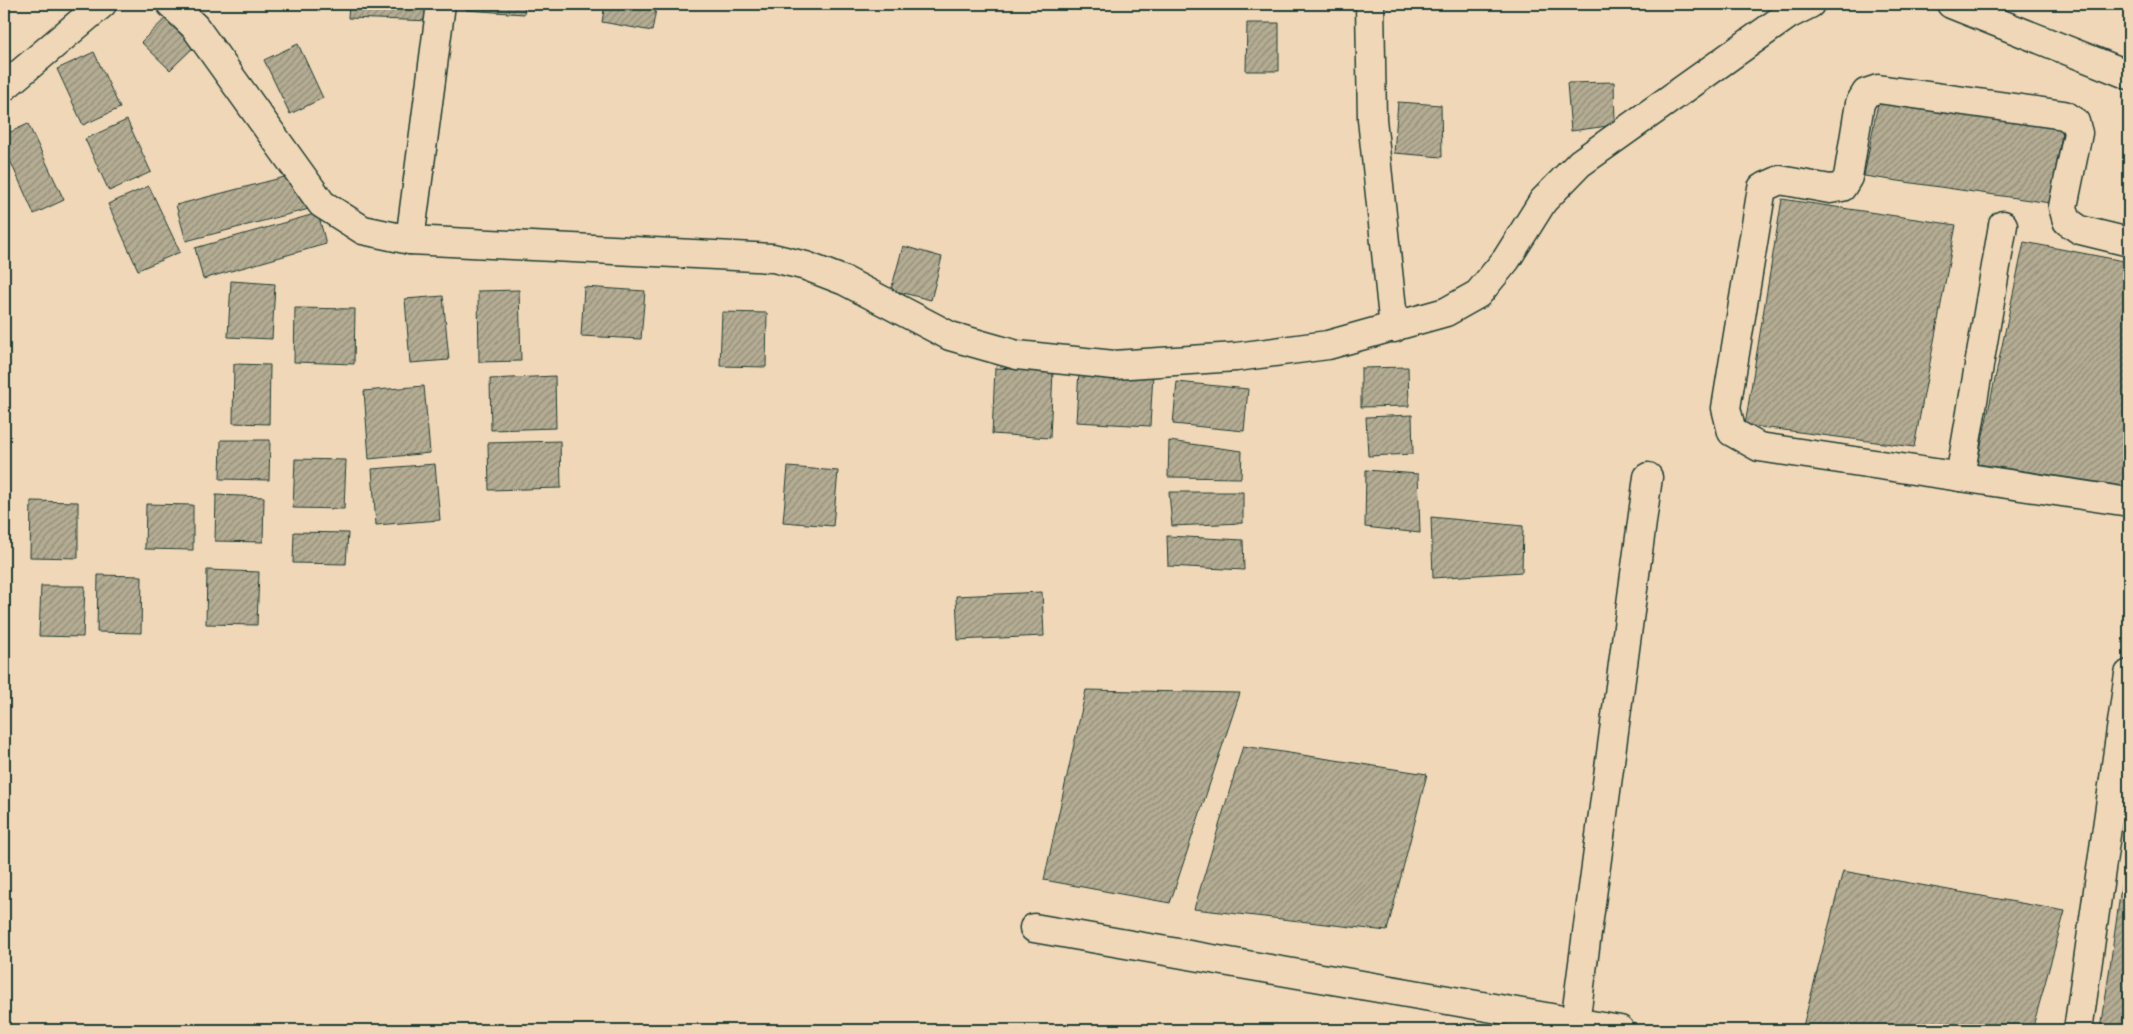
<svg xmlns="http://www.w3.org/2000/svg" width="2133" height="1034" font-family="'Patrick Hand',sans-serif">
  <style>
    .building { fill: url(#building-hatch); stroke: #1f3d34 }
    .lines { fill: none; stroke-linecap: round; stroke-linejoin: round }
    .street-casing { stroke: #1f3d34; stroke-width: 31 }
    .street { stroke: #efd7b7; stroke-width: 28 }
  </style>
  <defs>
    <pattern id="building-hatch" width="6" height="6" patternUnits="userSpaceOnUse" patternTransform="scale(1.25)"><rect width="6" height="6" fill="#b4ac93"/><path d="M-1 1l2-2M0 6l6-6M5 7l2-2" fill="none" stroke="#928d79"/></pattern>
  </defs>
  <rect width="100%" height="100%" fill="#efd7b7"/>
  <filter id="ink" filterUnits="userSpaceOnUse"><feTurbulence type="fractalNoise" baseFrequency=".02" numOctaves="2"/><feDisplacementMap in="SourceGraphic" scale="10" xChannelSelector="R" yChannelSelector="G"/><feConvolveMatrix kernelMatrix="1 2 1 2 8 2 1 2 1" color-interpolation-filters="sRGB"/></filter>
  <g filter="url(#ink)">
    <g class="building">
      <path d="M349 4H433L432 21 348 18Z"/>
      <path d="M466 4H525L524 14 466 10Z"/>
      <path d="M605 4H657L652 31 602 22Z"/>
      <path d="M171 13 199 42 170 70 141 42Z"/>
      <path d="M1247 23H1279V71H1246Z"/>
      <path d="M298 44 323 98 290 114 264 60Z"/>
      <path d="M94 52 120 108 83 125 57 69Z"/>
      <path d="M1614 82 1615 125 1571 131 1567 83Z"/>
      <path d="M1398 102 1441 105 1442 157 1394 153Z"/>
      <path d="M1878 103 2063 128 2050 203 1864 176Z"/>
      <path d="M127 120 151 172 109 191 85 139Z"/>
      <path d="M28 124 64 200 34 214 4 147V135Z"/>
      <path d="M300 173 309 209 186 241 176 205Z"/>
      <path d="M149 186 180 252 138 270 108 204Z"/>
      <path d="M1782 199 1956 225 1914 447 1745 425Z"/>
      <path d="M318 213 326 244 203 279 195 248Z"/>
      <path d="M2024 242 2129 262V487L1977 464Z"/>
      <path d="M903 246 942 257 931 300 891 290Z"/>
      <path d="M231 281 275 284 272 339 228 337Z"/>
      <path d="M584 287 645 291 641 339 581 336Z"/>
      <path d="M519 290 521 361 479 362 478 291Z"/>
      <path d="M443 296 449 360 410 363 405 299Z"/>
      <path d="M295 308 355 309 354 364 294 362Z"/>
      <path d="M722 312 767 313 766 367 720 366Z"/>
      <path d="M234 364 270 365 269 424 233 423Z"/>
      <path d="M1408 367 1409 406 1361 407V368Z"/>
      <path d="M995 368 1053 371 1050 438 992 434Z"/>
      <path d="M1079 370 1153 374 1150 426 1076 422Z"/>
      <path d="M555 376 556 428 491 430 490 379Z"/>
      <path d="M1177 382 1248 389 1244 431 1173 424Z"/>
      <path d="M424 386 430 453 369 459 364 391Z"/>
      <path d="M1412 415 1413 454 1368 456 1366 417Z"/>
      <path d="M221 440H270L269 480 220 479Z"/>
      <path d="M560 441 561 488 489 490 488 443Z"/>
      <path d="M1169 441 1242 451 1241 478 1168 477Z"/>
      <path d="M295 459 346 460 344 509 293 508Z"/>
      <path d="M435 464 440 520 376 525 372 469Z"/>
      <path d="M788 467 838 471 833 526 783 522Z"/>
      <path d="M1366 470 1418 474 1420 533 1365 527Z"/>
      <path d="M1169 492H1243V523L1172 526Z"/>
      <path d="M216 495 264 497 263 542 215 541Z"/>
      <path d="M31 501 78 502V558L30 557Z"/>
      <path d="M146 504 193 505V550L145 549Z"/>
      <path d="M1431 517 1523 526 1522 572 1433 578Z"/>
      <path d="M294 532 348 533 346 564 293 563Z"/>
      <path d="M1167 536 1243 540 1244 570 1168 566Z"/>
      <path d="M207 570 259 572 257 625 206 624Z"/>
      <path d="M98 575 142 576 141 633 97 632Z"/>
      <path d="M41 586H85L83 637 39 636Z"/>
      <path d="M1042 592 1044 636 958 640 956 596Z"/>
      <path d="M1086 690 1240 693 1170 903 1044 880Z"/>
      <path d="M1243 746 1427 774 1387 931 1194 909Z"/>
      <path d="M2129 831V1030H2101Z"/>
      <path d="M1843 871 2065 911 2032 1030H1802Z"/>
    </g>
    <g class="lines">
      <g class="street-casing">
        <g id="street">
          <path d="M171 4 195 27 322 204 363 230 410 240 773 258 806 266 845 281 950 336 1017 355 1114 365 1236 357 1328 345 1446 312 1478 294 1506 260 1543 201 1580 163 1788 15 1810 4"/>
          <path d="M1370 4 1372 119 1394 328"/>
          <path d="M1951 4 2129 75"/>
          <path d="M4 87 102 4"/>
          <path d="M410 240 441 4"/>
          <path d="M2129 242 2080 230 2067 221 2063 207 2078 133 2075 122 2064 115 1878 89 1866 93 1860 103 1848 177 1842 187 1830 189 1780 180 1762 188 1726 408 1732 432 1759 447 2129 502"/>
          <path d="M1960 477 2003 225"/>
          <path d="M1034 928 1620 1030"/>
          <path d="M1575 1023 1648 477"/>
          <path d="M2078 1030 2129 674"/>
        </g>
      </g>
      <use href="#street" class="street"/>
    </g>
  </g>
  <rect width="2133" height="1034" fill="none" stroke="#efd7b7" stroke-width="20"/>
  <rect x="10" y="10" width="2113" height="1014" fill="none" stroke="#1f3d34" stroke-width="2" filter="url(#ink)"/>
</svg>
